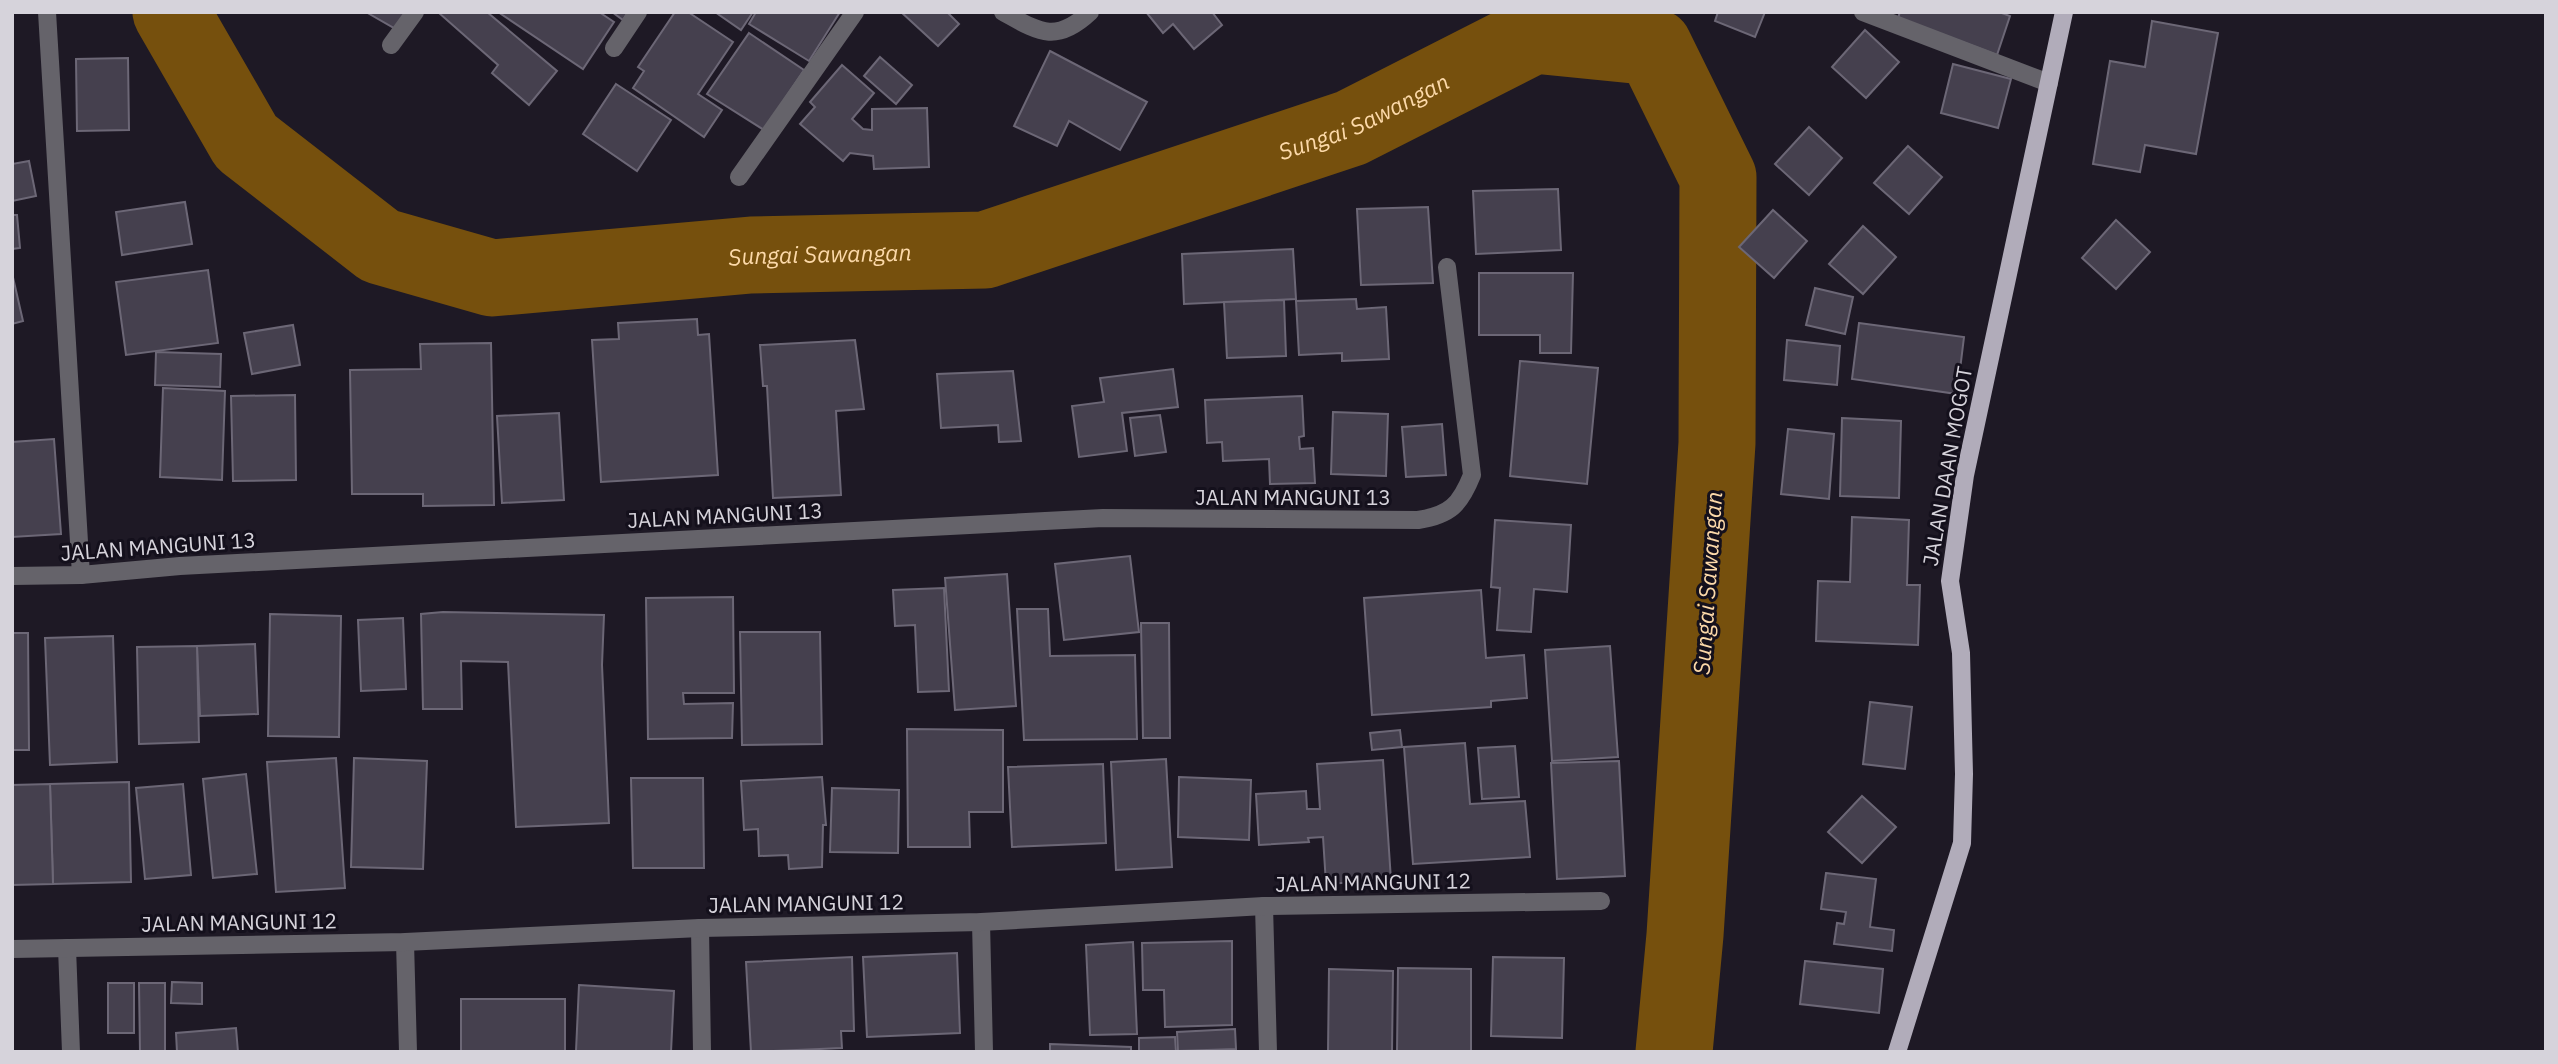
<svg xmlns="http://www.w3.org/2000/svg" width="2558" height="1064" font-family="'IBM Plex Sans',sans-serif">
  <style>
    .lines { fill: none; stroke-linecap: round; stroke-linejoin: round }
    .river { stroke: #76500d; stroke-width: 77 }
    .building { fill: #45404e; stroke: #6c6776; stroke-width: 2 }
    .minor { stroke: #65636a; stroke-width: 18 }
    .major { stroke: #b1acba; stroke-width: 18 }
    .labels { text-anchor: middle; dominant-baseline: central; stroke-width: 6; stroke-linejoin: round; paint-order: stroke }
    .street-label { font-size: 21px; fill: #d6d3db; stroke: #14101c }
    .water-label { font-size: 23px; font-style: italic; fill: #fcd9a9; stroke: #14101c }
  </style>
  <rect width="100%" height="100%" fill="#1e1925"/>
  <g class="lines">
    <path class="river" id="s1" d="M171 12 246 142 380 246 492 278 751 255 985 250 1351 128 1534 35 1654 47 1718 177 1717 443 1685 935 1674 1052"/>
  </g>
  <g class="building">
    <path d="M366 12H411L401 32Z"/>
    <path d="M487 12 557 71 529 105 492 73 498 65 439 13Z"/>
    <path d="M498 12H599L614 22 583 69Z"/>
    <path d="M612 12H628L623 20Z"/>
    <path d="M675 12H688L733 42 698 94 722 110 704 137 633 88 644 71 638 67Z"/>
    <path d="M715 12H753L741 30Z"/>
    <path d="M756 12H840L809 61 749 24Z"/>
    <path d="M901 12H947L959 24 938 46Z"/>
    <path d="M1146 12H1212L1222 25 1194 49 1173 24 1163 33Z"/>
    <path d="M1718 12H1765L1755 37 1715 21Z"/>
    <path d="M1900 12H1999L2010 16 1997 55 1898 18Z"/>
    <path d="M2152 21 2218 33 2196 154 2145 145 2140 172 2093 164 2110 61 2145 67Z"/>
    <path d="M1865 30 1899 62 1866 98 1832 67Z"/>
    <path d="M749 33 804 70 764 130 707 94Z"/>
    <path d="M1050 51 1147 102 1120 150 1069 121 1057 146 1014 126Z"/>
    <path d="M880 57 912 85 896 104 864 76Z"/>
    <path d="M128 58 129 130 77 131 76 59Z"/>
    <path d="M1953 64 2011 79 1998 128 1941 113Z"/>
    <path d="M842 65 874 93 852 119 863 129 872 130V109L927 108 929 167 874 169 873 156 850 153 843 161 800 124 815 107 810 102Z"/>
    <path d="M616 84 671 120 637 171 583 134Z"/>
    <path d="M1809 127 1842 158 1809 195 1775 164Z"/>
    <path d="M1908 146 1942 177 1909 214 1874 183Z"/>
    <path d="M29 161 36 196 12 201V164Z"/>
    <path d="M1558 189 1561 250 1476 254 1473 191Z"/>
    <path d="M185 202 192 244 122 255 116 212Z"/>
    <path d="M1428 207 1433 283 1361 285 1357 209Z"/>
    <path d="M1773 210 1807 241 1774 278 1739 247Z"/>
    <path d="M12 215H17L20 248 12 249Z"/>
    <path d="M2116 220 2150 252 2116 289 2082 258Z"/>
    <path d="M1863 226 1896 257 1863 294 1829 264Z"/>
    <path d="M1293 249 1296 299 1184 304 1182 254Z"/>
    <path d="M208 270 218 343 126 355 116 282Z"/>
    <path d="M12 273 23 321 12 324Z"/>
    <path d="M1479 273H1573L1571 353H1540V335H1479Z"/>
    <path d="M1815 288 1853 297 1845 334 1806 325Z"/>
    <path d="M1356 299 1357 309 1386 307 1389 359 1342 361V353L1299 355 1296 301Z"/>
    <path d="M1284 300 1286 356 1227 358 1224 302Z"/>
    <path d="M697 319 698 335 709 334 718 475 601 482 592 340 619 339 618 323Z"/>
    <path d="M1859 323 1964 337 1957 394 1852 379Z"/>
    <path d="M293 325 300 365 252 374 244 333Z"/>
    <path d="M855 340 864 409 836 411 841 495 773 498 767 386H763L760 345Z"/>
    <path d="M1787 340 1840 346 1837 385 1784 380Z"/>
    <path d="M491 343 494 505 423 506V494H352L350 370 421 369 420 344Z"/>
    <path d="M156 352 221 354 220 387 155 385Z"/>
    <path d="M1520 361 1598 368 1587 484 1510 476Z"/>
    <path d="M1173 369 1178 407 1122 413 1127 451 1079 457 1072 406 1104 402 1100 378Z"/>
    <path d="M1013 371 1021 441 999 442 998 425 941 428 937 374Z"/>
    <path d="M163 388 225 391 222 480 160 477Z"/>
    <path d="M295 395 296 480 233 481 231 396Z"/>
    <path d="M1302 396 1304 436 1299 437 1300 449 1313 448 1315 483 1270 484 1269 459 1223 461 1222 442 1207 443 1205 400Z"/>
    <path d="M1333 412 1388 414 1386 476 1331 474Z"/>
    <path d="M559 413 564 500 502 503 497 416Z"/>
    <path d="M1160 415 1166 452 1135 456 1130 418Z"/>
    <path d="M1842 418 1901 421 1899 498 1840 496Z"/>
    <path d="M1442 424 1446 475 1406 477 1402 427Z"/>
    <path d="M1788 429 1834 434 1829 499 1781 494Z"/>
    <path d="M54 439 61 534 12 537V442Z"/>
    <path d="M1852 517 1909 520 1907 585H1920L1918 645 1816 641 1818 581 1850 582Z"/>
    <path d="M1495 520 1571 525 1567 592 1534 589 1531 632 1497 630 1500 588 1491 587Z"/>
    <path d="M1130 556 1139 632 1064 640 1055 564Z"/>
    <path d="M1007 574 1016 706 955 710 945 578Z"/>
    <path d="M944 588 949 691 918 692 915 625 895 626 893 590Z"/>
    <path d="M1481 590 1486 658 1524 655 1527 698 1491 701V707L1372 715 1364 598Z"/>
    <path d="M733 597 734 693H683L684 704 733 703 732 738 648 739 646 598Z"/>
    <path d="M1017 609H1048L1050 656 1135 655 1137 739 1024 740Z"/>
    <path d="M443 612 604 615 602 665 609 823 516 827 508 662 461 661 462 709H423L421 614Z"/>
    <path d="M270 614 341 616 339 737 268 736Z"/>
    <path d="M403 618 406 689 361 691 358 620Z"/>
    <path d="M1141 623H1169L1170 738H1143Z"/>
    <path d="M740 632H820L822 744 742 745Z"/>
    <path d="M12 633H28L29 750H12Z"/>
    <path d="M113 636 117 762 50 765 45 638Z"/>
    <path d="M255 644 258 714 200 716 197 646Z"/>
    <path d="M197 646 199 742 139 744 137 647Z"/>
    <path d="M1610 646 1618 757 1552 761 1545 650Z"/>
    <path d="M1870 702 1912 707 1905 769 1863 764Z"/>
    <path d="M907 729 1003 730V812H969L970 847H908Z"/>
    <path d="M1400 730 1402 747 1372 750 1370 733Z"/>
    <path d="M1465 743 1470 804 1525 801 1530 857 1413 864 1404 747Z"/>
    <path d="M1515 746 1519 797 1482 799 1478 748Z"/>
    <path d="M336 758 345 888 276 892 267 762Z"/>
    <path d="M354 758 427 761 423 869 351 867Z"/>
    <path d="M1166 759 1172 867 1116 870 1111 762Z"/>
    <path d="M1383 760 1391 880 1326 884 1323 837 1308 838 1309 842 1259 845 1256 794 1306 791 1307 809H1320L1317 764Z"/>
    <path d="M1619 761 1625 876 1557 879 1551 763Z"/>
    <path d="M1103 764 1106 843 1012 847 1008 767Z"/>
    <path d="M246 774 257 874 213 878 203 779Z"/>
    <path d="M822 777 826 825H823L822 867 789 869 788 855 759 856 758 829 744 830 741 781Z"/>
    <path d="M1179 777 1251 780 1249 840 1178 837Z"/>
    <path d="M631 778H703L704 868H633Z"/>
    <path d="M129 782 131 882 53 884 50 784Z"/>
    <path d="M50 784 53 884 12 885V785Z"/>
    <path d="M183 784 191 875 145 879 136 788Z"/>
    <path d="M832 788 899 790 898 853 830 852Z"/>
    <path d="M1862 796 1896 827 1862 863 1828 832Z"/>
    <path d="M1826 873 1876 879 1870 927 1894 930 1892 951 1834 944 1837 923 1844 924 1846 912 1821 909Z"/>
    <path d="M1232 941V1025L1165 1027 1164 990H1143L1142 943Z"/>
    <path d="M1133 942 1137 1034 1090 1035 1086 945Z"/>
    <path d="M957 953 960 1033 867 1037 863 957Z"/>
    <path d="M852 957 854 1031H841L842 1048 751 1052 746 962Z"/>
    <path d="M1493 957 1564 958 1562 1038 1491 1036Z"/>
    <path d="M1805 961 1883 969 1879 1013 1800 1004Z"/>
    <path d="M1398 968 1471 969V1052H1397Z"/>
    <path d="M1329 969 1393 971 1392 1052H1328Z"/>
    <path d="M172 982 202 983V1004L171 1003Z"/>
    <rect x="108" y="983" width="26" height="50"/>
    <path d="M139 983H165V1052H140Z"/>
    <path d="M579 985 674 991 671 1052 576 1051Z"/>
    <rect x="461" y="999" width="104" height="53"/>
    <path d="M236 1028 238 1052H177L176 1033Z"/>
    <path d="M1235 1029 1236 1049 1178 1051 1177 1032Z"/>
    <path d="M1175 1037 1176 1052H1139V1038Z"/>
    <path d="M1050 1044 1131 1047V1052H1050Z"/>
  </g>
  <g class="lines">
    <g class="minor">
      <path d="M47 12 81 575"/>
      <path d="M1003 12C1039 32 1056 44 1090 12"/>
      <path d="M1863 12 2049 83"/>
      <path d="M391 45 415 12"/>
      <path d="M614 48 638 12"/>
      <path d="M739 177 855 12"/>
      <path d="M12 576 81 575 180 566 1103 518 1418 520C1450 515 1460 505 1472 475L1447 267"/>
      <path d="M1264 906 1268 1052"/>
      <path d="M981 922 984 1052"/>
      <path d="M700 928 702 1052"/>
      <path d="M405 942 408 1052"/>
      <path d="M67 948 71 1052"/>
      <path d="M12 949 405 942 700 928 981 922 1264 906 1601 901"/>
    </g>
    <path class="major" d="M1897 1052 1962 843 1964 774 1961 653 1950 581 1965 475 2064 12"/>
  </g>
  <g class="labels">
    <g class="street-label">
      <text transform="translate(1947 466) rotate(-80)">JALAN DAAN MOGOT</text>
      <text x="1293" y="497">JALAN MANGUNI 13</text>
      <text transform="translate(725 515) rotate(-3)">JALAN MANGUNI 13</text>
      <text transform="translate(158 546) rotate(-4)">JALAN MANGUNI 13</text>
      <text transform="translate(1373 882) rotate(-1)">JALAN MANGUNI 12</text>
      <text transform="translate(806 903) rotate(-1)">JALAN MANGUNI 12</text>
      <text transform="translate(239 922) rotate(-1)">JALAN MANGUNI 12</text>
    </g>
    <g class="water-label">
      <text stroke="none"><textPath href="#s1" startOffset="1332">Sungai Sawangan</textPath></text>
      <text stroke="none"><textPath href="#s1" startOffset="765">Sungai Sawangan</textPath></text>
      <text transform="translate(1707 583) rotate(-86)">Sungai Sawangan</text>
    </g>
  </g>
  <rect width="2558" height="1064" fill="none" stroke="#d6d3db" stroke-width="28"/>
</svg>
